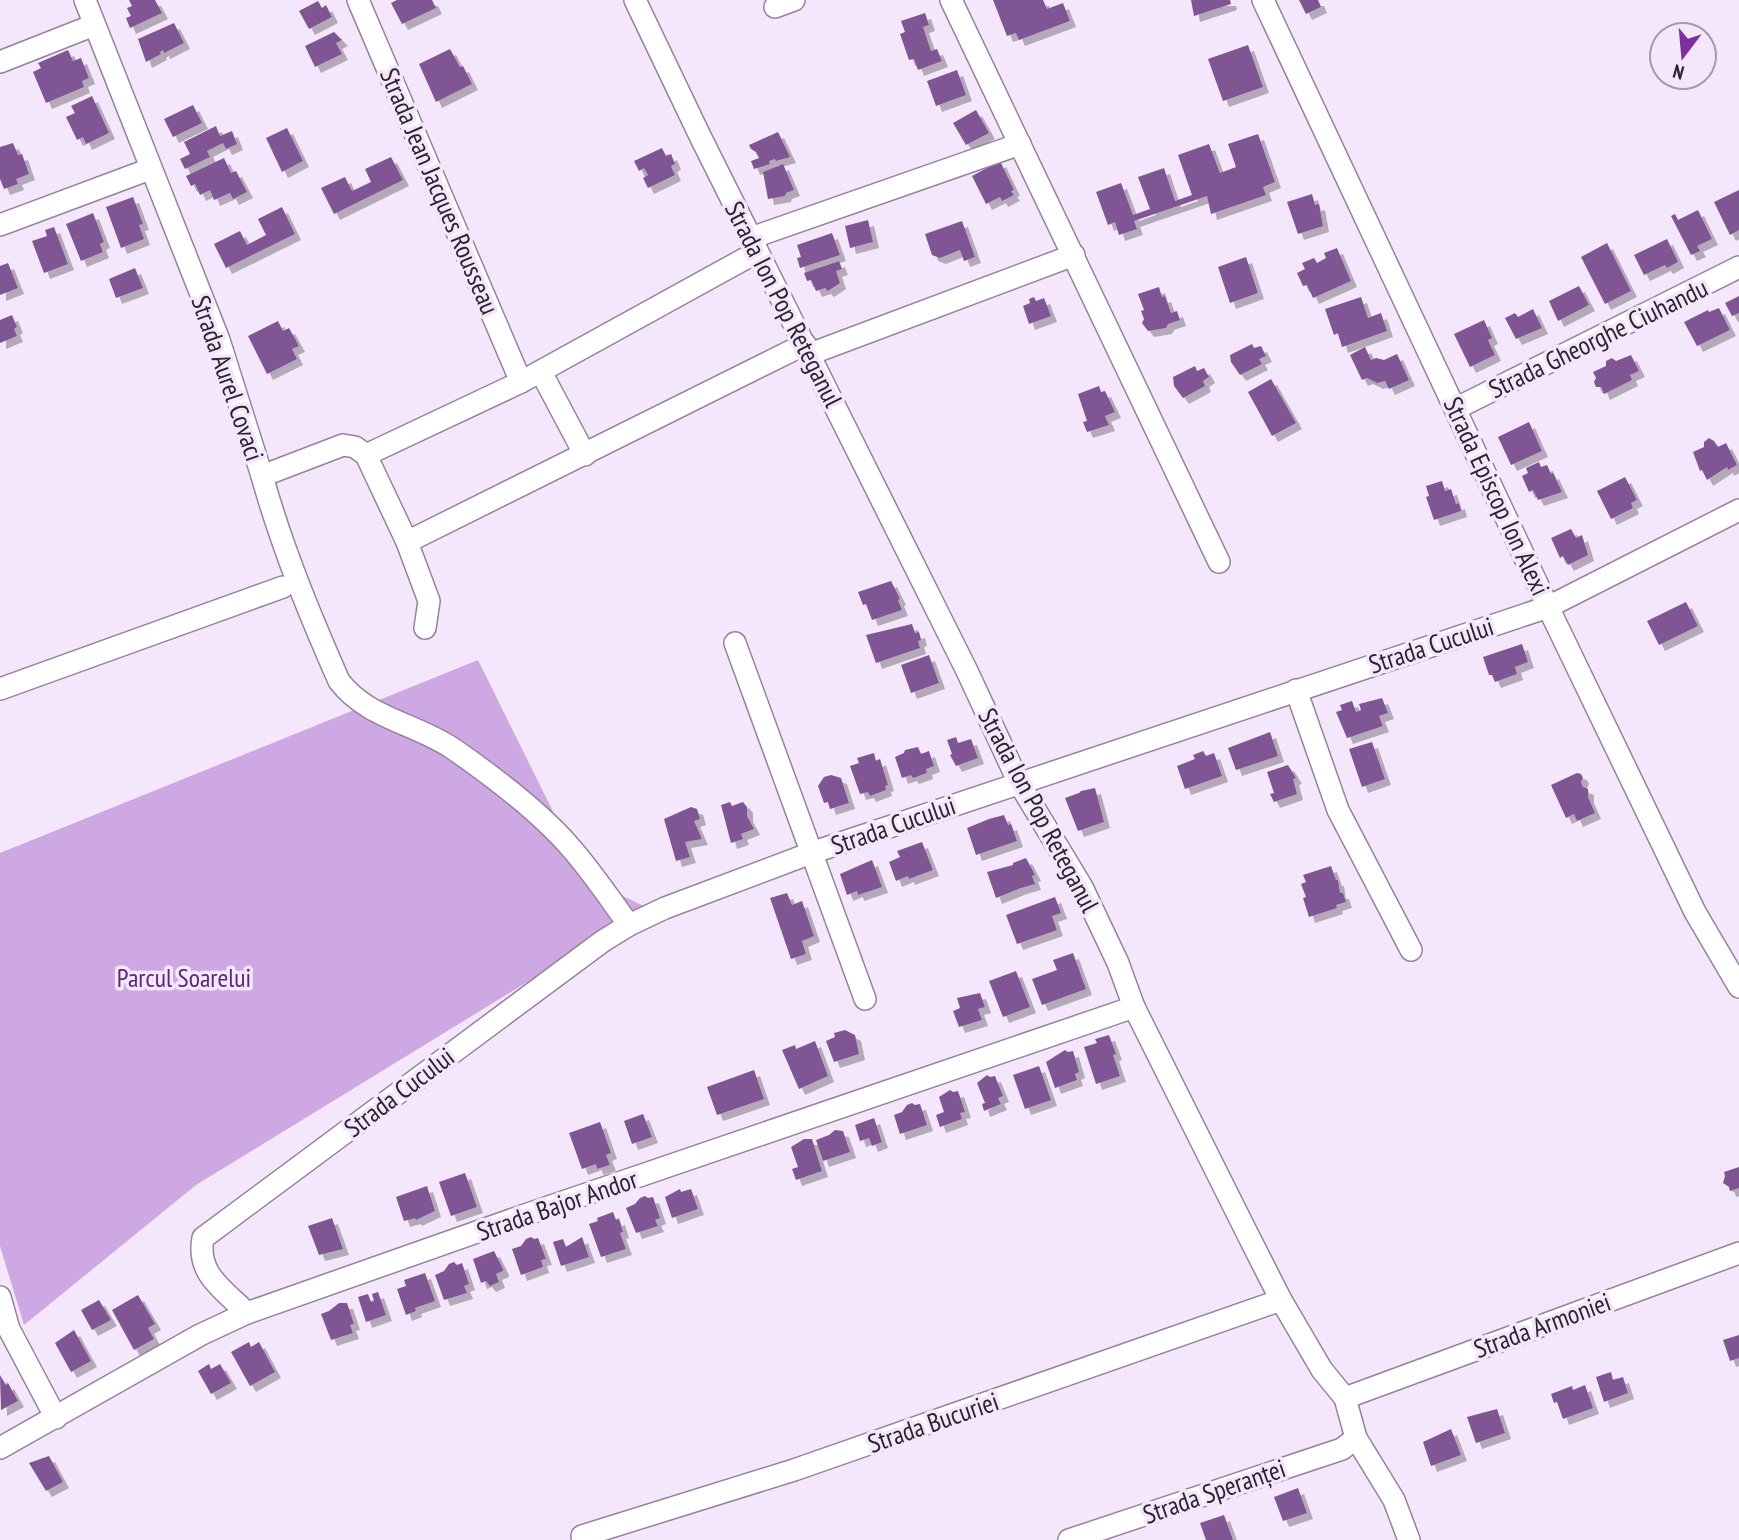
<svg xmlns="http://www.w3.org/2000/svg" width="1739" height="1540" font-family="'PT Sans Narrow',sans-serif">
  <style>
    .green { fill: #cea8e2 }
    .building { fill: #7f5693; filter: url(#shadow) }
    .lines { fill: none; stroke-linecap: round; stroke-linejoin: round }
    .minor-casing { stroke: #95829f; stroke-width: 24 }
    .minor { stroke: #fff; stroke-width: 21 }
    .labels { text-anchor: middle; dominant-baseline: central; stroke-width: 7; stroke-linejoin: round; paint-order: stroke }
    .street-label { font-size: 26px; fill: #2b242f; stroke: #f4e7fb }
    .park-label { font-size: 26px; fill: #5d2876; stroke: #f4e7fb }
  </style>
  <defs>
    <filter id="shadow"><feDropShadow dx="6" dy="6" stdDeviation="0" flood-color="#0004"/></filter>
  </defs>
  <rect width="100%" height="100%" fill="#f4e7fb"/>
  <path class="green" d="M478 660 572 850 606 888 648 908 196 1185 24 1325 0 1246V853Z"/>
  <g class="building">
    <path d="M129 0H155L162 13 130 28 126 18 131 16 127 8 132 6Z"/>
    <path d="M397 0H432L436 8 402 24 391 3Z"/>
    <path d="M993 0H1043L1047 9 1063 3 1070 21 1019 40 1016 33 1007 36Z"/>
    <path d="M1191 0H1230L1231 4 1194 16Z"/>
    <path d="M1299 0H1318L1321 7 1306 14Z"/>
    <path d="M318 1 322 8 326 5 332 17 309 29 299 11Z"/>
    <path d="M925 13 929 25 923 27 931 51 937 49 942 61 918 70 914 59 909 60 900 34 905 32 901 21Z"/>
    <path d="M174 23 184 43 164 53 163 50 160 52 161 54 146 62 138 39Z"/>
    <path d="M334 32 342 40 336 43 342 54 315 67 305 46Z"/>
    <path d="M1248 45 1263 87 1223 101 1208 59Z"/>
    <path d="M450 49 460 67 463 66 472 84 436 102 419 64Z"/>
    <path d="M68 50 73 61 81 58 89 78 82 81 84 87 46 103 33 72 41 68 38 63Z"/>
    <path d="M957 70 966 95 936 106 927 81Z"/>
    <path d="M92 96 109 133 86 144 83 137 77 140 66 117 75 113 71 106Z"/>
    <path d="M193 105 202 123 173 137 164 119Z"/>
    <path d="M976 110 989 133 966 145 953 123Z"/>
    <path d="M216 126 220 136 232 131 237 144 226 149 223 143 207 151 210 157 185 169 180 159 190 154 184 142Z"/>
    <path d="M287 128 303 161 282 172 266 138Z"/>
    <path d="M778 132 790 157 776 161 775 159 769 161 770 164 754 169 751 161 759 158 756 152 751 149 749 145Z"/>
    <path d="M1258 134 1275 182 1263 187 1266 195 1211 214 1207 196 1134 221 1137 229 1119 235 1115 222 1108 225 1096 192 1121 183 1133 215 1150 209 1138 177 1164 168 1175 201 1192 195 1178 155 1209 144 1220 173 1236 167 1228 144Z"/>
    <path d="M13 143 18 155 22 154 29 174 16 179 18 184 4 189 0 179V147Z"/>
    <path d="M662 148 666 156 671 154 675 164 671 166 675 175 648 188 643 178 648 175 644 168 639 171 634 161Z"/>
    <path d="M391 157 403 180 334 214 321 188 345 177 352 191 371 182 365 169Z"/>
    <path d="M224 158 231 173 236 171 247 192 233 199 230 193 214 200 210 190 200 195 195 184 191 186 186 176Z"/>
    <path d="M1000 161 1014 190 1011 191 1014 195 1002 201 1000 197 986 204 972 176Z"/>
    <path d="M783 164 794 190 786 193 785 196 768 199 763 172Z"/>
    <path d="M1739 190V230L1730 235 1714 202Z"/>
    <path d="M1312 194 1315 205 1319 204 1323 226 1298 234 1287 202Z"/>
    <path d="M133 197 143 224 139 225 144 239 121 248 106 207Z"/>
    <path d="M282 207 295 234 226 268 214 244 240 231 247 245 266 235 258 219Z"/>
    <path d="M1698 210 1712 239 1697 246 1700 251 1691 255 1671 216 1675 214 1678 220Z"/>
    <path d="M93 213 104 242 100 244 103 252 81 261 66 224Z"/>
    <path d="M868 220 873 242 850 248 845 226Z"/>
    <path d="M962 221 975 257 964 261 960 250 940 258 932 255 925 234Z"/>
    <path d="M54 227 68 264 44 273 32 241 47 236 45 230Z"/>
    <path d="M832 233 840 255 800 268 797 258 801 257 797 245Z"/>
    <path d="M1667 239 1678 262 1667 268 1665 265 1644 275 1634 255Z"/>
    <path d="M1607 243 1631 291 1605 304 1581 257Z"/>
    <path d="M1337 248 1351 281 1313 298 1307 285 1303 286 1297 273 1305 269 1302 263 1314 258 1317 263 1326 258 1324 253Z"/>
    <path d="M1246 257 1258 293 1230 303 1218 267Z"/>
    <path d="M839 261 842 269 836 271 840 283 828 291 825 288 816 291 811 280 807 281 804 273Z"/>
    <path d="M8 263 18 288 0 295V266Z"/>
    <path d="M135 268 143 288 116 298 109 279Z"/>
    <path d="M1579 286 1589 305 1558 321 1549 301Z"/>
    <path d="M1159 287 1162 297 1165 296 1171 313 1177 311 1180 320 1168 324 1166 328 1148 331 1142 323 1144 319 1141 311 1144 310 1138 294Z"/>
    <path d="M1739 296V313L1732 316 1725 303Z"/>
    <path d="M1034 297 1036 301 1044 298 1051 316 1029 324 1023 306 1030 303 1029 299Z"/>
    <path d="M1361 297 1368 318 1381 313 1387 331 1342 347 1338 333 1334 335 1325 309Z"/>
    <path d="M1719 308 1730 330 1697 346 1684 322 1708 310 1709 312Z"/>
    <path d="M1533 309 1542 328 1516 339 1505 318 1515 313 1518 317Z"/>
    <path d="M12 315 17 327 14 329 17 336 0 343V320Z"/>
    <path d="M1484 320 1492 338 1488 340 1495 355 1470 367 1454 334Z"/>
    <path d="M278 321 283 331 289 328 299 346 292 349 297 359 267 374 248 336Z"/>
    <path d="M1252 344 1254 348 1261 346 1266 356 1259 359 1262 364 1240 375 1231 362 1230 355Z"/>
    <path d="M1365 347 1371 360 1376 358 1384 360 1397 354 1409 380 1389 389 1385 381 1377 383 1367 378 1362 380 1350 355Z"/>
    <path d="M1631 355 1639 371 1630 375 1632 380 1604 394 1601 387H1596L1594 382 1596 378 1593 372 1606 366V361L1612 358 1616 361Z"/>
    <path d="M1195 366 1197 371 1204 368 1209 377 1203 381 1205 386 1183 398 1174 386 1173 377Z"/>
    <path d="M1271 379 1296 423 1272 436 1248 392Z"/>
    <path d="M1099 386 1101 392 1105 391 1115 412 1105 416 1109 425 1087 432 1083 422 1087 421 1078 394Z"/>
    <path d="M1529 422 1542 451 1511 465 1498 437Z"/>
    <path d="M1709 438 1714 441 1718 447 1726 443 1737 465 1728 470 1727 467 1707 480 1702 470 1700 471 1693 452 1704 447V442Z"/>
    <path d="M1539 462 1541 467 1547 465 1551 474 1553 473 1562 492 1538 500 1533 490 1529 492 1522 476 1528 473 1526 468Z"/>
    <path d="M1625 477 1637 500 1631 503 1633 508 1611 519 1597 491Z"/>
    <path d="M1442 481 1445 491 1451 489 1456 504 1459 503 1461 511 1434 520 1426 497 1429 496 1426 486Z"/>
    <path d="M1571 529 1576 538 1582 535 1588 555 1568 565 1563 556 1560 558 1551 538Z"/>
    <path d="M891 581 900 599 898 600 902 610 872 620 866 604 863 605 858 592Z"/>
    <path d="M1686 602 1698 626 1659 645 1647 621Z"/>
    <path d="M912 624 915 633 919 632 921 640 918 641 920 648 876 663 866 635Z"/>
    <path d="M1522 644 1528 662 1515 667 1517 674 1495 682 1492 675H1489L1483 657Z"/>
    <path d="M929 655 939 683 911 693 901 665Z"/>
    <path d="M1382 698 1388 713 1379 716 1383 726 1347 738 1336 712 1342 710 1340 705 1352 701 1356 712 1361 710 1359 704Z"/>
    <path d="M1270 732 1278 756 1236 770 1228 748Z"/>
    <path d="M956 737 958 743 971 739 978 758 956 766 950 755 952 754 947 740Z"/>
    <path d="M1372 742 1385 779 1362 787 1349 749Z"/>
    <path d="M918 747 921 754 929 751 934 766 926 769 927 773 913 778 911 775 902 778 895 757 904 753 905 750Z"/>
    <path d="M1203 751 1206 756 1214 753 1222 776 1185 789 1177 766 1195 759 1193 755Z"/>
    <path d="M874 753 876 761 880 759 888 785 885 786 886 790 870 796 868 792 860 794 850 766 859 763 857 758Z"/>
    <path d="M1288 765 1296 778 1293 779 1297 794 1274 802 1270 794 1274 793 1267 772Z"/>
    <path d="M1577 773 1581 774 1583 778 1581 782 1583 787 1588 789V797L1595 813 1577 821 1574 814 1566 818 1551 785Z"/>
    <path d="M831 775 841 778 849 803 830 809 828 802 824 803 818 786 824 777Z"/>
    <path d="M1095 788 1104 822 1078 831 1065 798 1079 793 1081 791Z"/>
    <path d="M730 802 732 806 743 802 747 807V816L754 829 741 834 743 839 731 843 721 805Z"/>
    <path d="M691 807 697 809 700 819 694 821 702 839 685 842 690 857 676 861 664 819Z"/>
    <path d="M1004 815 1008 825 1011 824 1017 841 976 855 967 828 989 819Z"/>
    <path d="M922 842 933 870 909 879 908 876 896 881 889 862 900 857 897 851Z"/>
    <path d="M1026 858 1035 875 1032 876 1035 884 1021 888 996 898 987 872 1013 865V863Z"/>
    <path d="M872 860 882 887 858 895 857 891 847 895 840 874Z"/>
    <path d="M1331 866 1336 880H1338L1340 893H1343L1346 902 1336 905 1337 908 1309 917 1303 898 1306 897 1301 884 1306 882 1303 875Z"/>
    <path d="M787 893 792 905 802 901 814 936 802 941 806 954 791 959 770 898Z"/>
    <path d="M1055 897 1061 913 1052 916 1057 930 1017 944 1006 915Z"/>
    <path d="M1073 953 1086 989 1042 1005 1032 979 1057 970 1053 960Z"/>
    <path d="M1016 971 1030 1007 1003 1017 989 981Z"/>
    <path d="M980 993 985 1007 978 1009 982 1020 959 1027 953 1011 960 1008 957 998Z"/>
    <path d="M845 1030 855 1035 859 1054 834 1062 826 1041 835 1037 834 1033Z"/>
    <path d="M1109 1035 1116 1054 1113 1055 1120 1076 1096 1084 1084 1047 1097 1043 1095 1039Z"/>
    <path d="M815 1041 828 1076 799 1089 782 1050 795 1045 796 1049Z"/>
    <path d="M1065 1050 1068 1052 1073 1051 1079 1072 1075 1074 1077 1080 1055 1088 1046 1062Z"/>
    <path d="M1039 1066 1051 1100 1025 1109 1013 1075Z"/>
    <path d="M754 1070 764 1099 717 1115 707 1087Z"/>
    <path d="M987 1075 990 1077 995 1076 1003 1096 998 1098 1001 1104 984 1111 982 1104 985 1103 977 1083Z"/>
    <path d="M950 1090 953 1092 958 1091 965 1112 960 1113 962 1119 940 1127 936 1115 944 1112 939 1097Z"/>
    <path d="M912 1103 915 1105 920 1104 927 1125 900 1134 894 1115 902 1112 907 1105Z"/>
    <path d="M643 1114 652 1137 632 1144 624 1121Z"/>
    <path d="M874 1118 882 1142 872 1146 869 1138 860 1141 855 1125Z"/>
    <path d="M600 1122 611 1153 606 1155 610 1165 597 1169 596 1164 582 1169 569 1133Z"/>
    <path d="M835 1130 843 1131 850 1152 823 1161 816 1140 829 1135Z"/>
    <path d="M804 1139H812L822 1171 796 1180 792 1169 798 1167 791 1147Z"/>
    <path d="M1739 1167V1188L1730 1191 1729 1187 1723 1183 1725 1176 1724 1172Z"/>
    <path d="M465 1173 477 1207 451 1216 439 1182Z"/>
    <path d="M427 1186 435 1211 416 1220 415 1218 404 1221 396 1197Z"/>
    <path d="M680 1189 681 1192 691 1189 698 1209 672 1218 665 1197Z"/>
    <path d="M645 1196 648 1198 653 1197 660 1218 655 1220 658 1226 636 1233 626 1208 635 1204 640 1198Z"/>
    <path d="M613 1212 616 1220 619 1219 623 1232 620 1233 626 1249 601 1257 589 1224 598 1221 597 1218Z"/>
    <path d="M332 1218 343 1249 319 1255 308 1226Z"/>
    <path d="M531 1237 534 1239 538 1238 546 1259 541 1260 543 1267 521 1275 512 1249 521 1246 526 1239Z"/>
    <path d="M582 1237 589 1257 561 1266 553 1242 563 1239 566 1247Z"/>
    <path d="M494 1251 503 1269V1271L496 1274 499 1282 490 1286 486 1281 481 1283 473 1259Z"/>
    <path d="M454 1262 457 1265 462 1263 469 1284 464 1286 467 1293 444 1300 435 1275 444 1271 449 1264Z"/>
    <path d="M425 1273 435 1301 415 1308 416 1311 406 1315 397 1289 406 1286 404 1280Z"/>
    <path d="M378 1292 386 1315 366 1322 358 1297 368 1294 371 1302 374 1301 372 1294Z"/>
    <path d="M138 1295 155 1324 148 1328 154 1339 134 1350 112 1310Z"/>
    <path d="M99 1300 111 1320 92 1330 81 1310Z"/>
    <path d="M339 1303H347L354 1324 350 1325 353 1333 331 1340 321 1314 329 1311Z"/>
    <path d="M74 1330 91 1361 71 1372 55 1343Z"/>
    <path d="M1739 1335V1358L1730 1361 1723 1340Z"/>
    <path d="M249 1342 251 1347 259 1342 275 1372 250 1386 231 1352Z"/>
    <path d="M209 1364 211 1369 220 1364 231 1383 211 1394 198 1371Z"/>
    <path d="M1611 1372 1613 1380 1623 1377 1628 1393 1604 1402 1596 1377Z"/>
    <path d="M0 1375 6 1385 8 1383 18 1401 1 1410Z"/>
    <path d="M1585 1385 1593 1408 1563 1419 1557 1402 1554 1403 1551 1394 1572 1386 1573 1390Z"/>
    <path d="M1497 1409 1505 1433 1476 1443 1467 1417Z"/>
    <path d="M1451 1429 1461 1455 1431 1466 1423 1442Z"/>
    <path d="M49 1456 63 1482 46 1491 29 1463Z"/>
    <path d="M1298 1488 1307 1513 1283 1521 1274 1497Z"/>
    <path d="M1224 1515 1233 1540H1206L1200 1523Z"/>
  </g>
  <g class="lines">
    <g class="minor-casing">
      <g id="minor">
        <path d="M85 0 219 340 262 476 343 445 355 447 366 455 407 542 429 601 425 628"/>
        <path d="M358 0 521 382"/>
        <path d="M635 0 700 136 967 671 1019 783 1082 887 1118 963 1134 1007 1247 1233 1281 1300 1322 1370 1345 1398 1356 1438 1394 1500 1409 1540"/>
        <path d="M951 0 1219 562"/>
        <path d="M1263 0 1548 607 1695 912 1739 987"/>
        <path d="M775 7 794 0"/>
        <path d="M0 62 94 25"/>
        <path d="M0 225 150 169"/>
        <path d="M751 238 1020 144"/>
        <path d="M810 354 1074 255"/>
        <path d="M541 372 585 455"/>
        <path d="M1457 408 1739 267"/>
        <path d="M366 455 521 382 757 252"/>
        <path d="M262 476C282 547 309 613 339 681 367 718 414 723 452 748 491 775 540 812 571 848 592 872 610 899 629 925"/>
        <path d="M407 542 805 344"/>
        <path d="M735 643 865 999"/>
        <path d="M0 689 283 587"/>
        <path d="M1296 690 1338 810 1411 950"/>
        <path d="M0 1297 9 1329 56 1418"/>
        <path d="M247 1313C224 1290 196 1274 203 1238L603 941 629 925 665 908 811 853 1548 607 1739 510"/>
        <path d="M1345 1398 1739 1253"/>
        <path d="M0 1448 200 1335 247 1313 525 1215 1134 1007"/>
        <path d="M582 1536 794 1470 1281 1300"/>
        <path d="M1069 1540 1342 1449 1356 1438"/>
      </g>
    </g>
    <use href="#minor" class="minor"/>
  </g>
  <g class="labels">
    <g class="street-label">
      <text transform="translate(440 191) rotate(67)">Strada Jean Jacques Rousseau</text>
      <text transform="translate(784 304) rotate(63)">Strada Ion Pop Reteganul</text>
      <text transform="translate(1598 338) rotate(-26)">Strada Gheorghe Ciuhandu</text>
      <text transform="translate(228 378) rotate(71)">Strada Aurel Covaci</text>
      <text transform="translate(1497 496) rotate(65)">Strada Episcop Ion Alexi</text>
      <text transform="translate(1431 645) rotate(-18)">Strada Cucului</text>
      <text transform="translate(1039 810) rotate(62)">Strada Ion Pop Reteganul</text>
      <text transform="translate(893 825) rotate(-19)">Strada Cucului</text>
      <text transform="translate(399 1092) rotate(-37)">Strada Cucului</text>
      <text transform="translate(557 1205) rotate(-19)">Strada Bajor Andor</text>
      <text transform="translate(1542 1325) rotate(-20)">Strada Armoniei</text>
      <text transform="translate(933 1422) rotate(-19)">Strada Bucuriei</text>
      <text transform="translate(1214 1491) rotate(-19)">Strada Speranței</text>
    </g>
    <g class="park-label">
      <text x="184" y="977">Parcul Soarelui</text>
    </g>
  </g>
  <g transform="translate(1683 56) rotate(196)"><circle r="33" fill="#f4e7fb" stroke="#a499a9" stroke-width="2"/>
  <path d="M0-5L12 26L0 18L-12 26Z" fill="#7d2fa0"/>
  <text y="-10" font-size="19" font-weight="bold" text-anchor="middle" fill="#2b242f">N</text>
  </g>
</svg>
